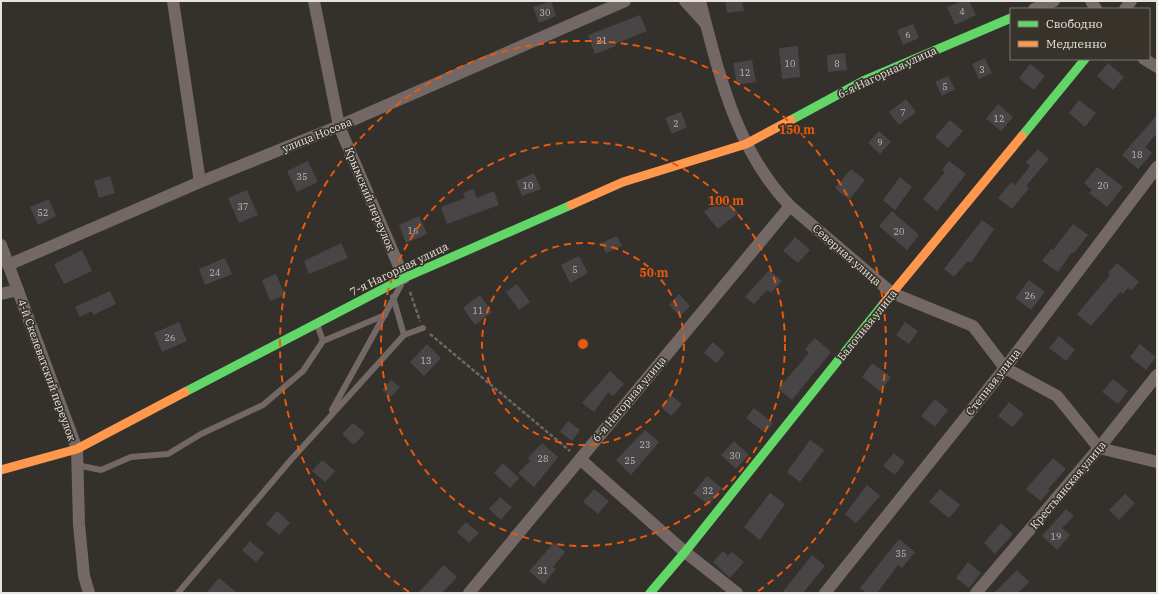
<svg xmlns="http://www.w3.org/2000/svg" width="1158" height="594" font-family="'IBM Plex Serif',serif">
  <style>
    .building { fill: #474546 }
    .lines { fill: none; stroke-linecap: round; stroke-linejoin: round }
    .path { stroke: #6d6663; stroke-width: 2.5; stroke-dasharray: 4 2; stroke-linecap: butt }
    .lane { stroke: #736866; stroke-width: 6 }
    .street { stroke: #736866; stroke-width: 12 }
    .fast { stroke: #63d668; stroke-width: 9 }
    .slow { stroke: #ff974d; stroke-width: 9 }
    .ring { fill: none; stroke: #e8590c; stroke-width: 2; stroke-dasharray: 7 5 }
    .labels { text-anchor: middle; dominant-baseline: central; stroke-width: 3.5; stroke-linejoin: round; paint-order: stroke }
    .number-label { font-size: 9px; fill: #bfbcb9 }
    .street-label { font-size: 11px; fill: #e7e4df; stroke: #37322a }
    .centre { fill: #e8590c; stroke: #37322a; stroke-width: 2 }
    .ring-label { font-size: 12px; text-anchor: middle; font-weight: bold; fill: #e8590c; stroke: #37322a; stroke-width: 3.5; stroke-linejoin: round; paint-order: stroke }
  </style>
  <rect width="100%" height="100%" fill="#34312d"/>
  <g class="building">
    <path d="M551 1 556 16 539 23 533 7Z"/>
    <path d="M725 1H742L744 11 727 13Z"/>
    <path d="M962 1H969L976 15 955 25 947 7Z"/>
    <path d="M640 15 647 31 615 44 616 46 595 54 588 35Z"/>
    <path d="M913 24 919 38 903 45 897 30Z"/>
    <path d="M798 46 800 77 782 79 779 48Z"/>
    <path d="M845 53 847 70 828 72 827 55Z"/>
    <path d="M985 58 992 73 979 79 972 64Z"/>
    <path d="M752 60 756 82 737 85 733 63Z"/>
    <path d="M1108 63 1124 77 1113 90 1097 76Z"/>
    <path d="M1030 64 1045 76 1034 90 1019 78Z"/>
    <path d="M948 76 955 89 942 96 935 82Z"/>
    <path d="M906 99 916 112 899 125 889 112Z"/>
    <path d="M1079 100 1096 113 1085 127 1069 113Z"/>
    <path d="M998 104 1013 117 1001 131 986 119Z"/>
    <path d="M681 112 687 127 672 134 665 118Z"/>
    <path d="M1157 115V133L1145 147 1152 153 1138 169 1122 155Z"/>
    <path d="M950 120 963 131 948 148 935 137Z"/>
    <path d="M879 131 891 142 880 154 868 143Z"/>
    <path d="M1038 149 1049 159 1026 186 1029 188 1012 209 998 198 1011 182 1015 185 1030 166 1026 162Z"/>
    <path d="M308 161 318 182 297 192 287 171Z"/>
    <path d="M949 161 966 174 937 211 923 199 945 172 942 170Z"/>
    <path d="M1097 167 1123 187 1107 207 1089 193 1092 190 1084 183Z"/>
    <path d="M851 169 865 180 849 200 835 188Z"/>
    <path d="M534 173 541 189 522 196 516 181Z"/>
    <path d="M110 176 115 193 99 198 94 181Z"/>
    <path d="M900 177 912 187 895 210 883 200Z"/>
    <path d="M473 189 477 198 494 191 499 205 447 224 441 207 465 198 463 193Z"/>
    <path d="M247 190 258 215 239 223 228 198Z"/>
    <path d="M721 198 727 206 731 203 738 213 718 229 704 212Z"/>
    <path d="M49 199 56 216 38 225 30 207Z"/>
    <path d="M892 211 919 235 907 250 879 226Z"/>
    <path d="M419 216 427 234 406 243 399 225Z"/>
    <path d="M982 220 994 229 971 263 968 261 954 277 944 269Z"/>
    <path d="M1073 224 1088 235 1074 253 1072 252 1058 272 1042 261 1051 249 1053 250Z"/>
    <path d="M617 236 622 246 606 253 601 243Z"/>
    <path d="M795 237 810 250 798 263 783 251Z"/>
    <path d="M341 243 348 258 309 274 304 261Z"/>
    <path d="M82 250 92 271 64 284 54 264Z"/>
    <path d="M579 256 588 273 570 283 561 265Z"/>
    <path d="M225 258 232 274 205 285 199 269Z"/>
    <path d="M1117 263 1139 282 1132 290 1128 288 1123 294 1120 292 1091 326 1077 314 1110 275 1108 273Z"/>
    <path d="M769 270 782 281 771 293 767 290 754 304 745 297Z"/>
    <path d="M276 274 285 295 270 301 262 280Z"/>
    <path d="M1029 280 1045 292 1031 310 1015 298Z"/>
    <path d="M517 284 530 302 519 310 506 292Z"/>
    <path d="M110 291 116 304 93 315 92 311 80 317 75 307Z"/>
    <path d="M679 294 690 306 680 316 669 305Z"/>
    <path d="M480 295 492 312 475 325 463 308Z"/>
    <path d="M179 322 187 341 162 352 154 333Z"/>
    <path d="M905 322 918 331 909 344 896 335Z"/>
    <path d="M1059 336 1075 350 1066 361 1049 348Z"/>
    <path d="M815 338 831 352 792 400 778 389 809 353 805 349Z"/>
    <path d="M713 342 725 353 716 363 704 353Z"/>
    <path d="M427 344 441 358 424 376 410 362Z"/>
    <path d="M1140 344 1156 357 1146 370 1130 357Z"/>
    <path d="M872 363 891 377 880 391 862 377Z"/>
    <path d="M610 371 624 384 613 396 608 392 594 412 582 403Z"/>
    <path d="M1113 379 1128 391 1118 404 1102 392Z"/>
    <path d="M391 380 400 387 391 397 382 390Z"/>
    <path d="M671 395 682 404 671 416 661 407Z"/>
    <path d="M935 399 948 410 935 427 921 416Z"/>
    <path d="M1009 402 1024 414 1012 427 998 416Z"/>
    <path d="M754 408 773 423 765 433 746 418Z"/>
    <path d="M568 421 580 430 572 441 560 432Z"/>
    <path d="M353 423 365 433 354 445 342 434Z"/>
    <path d="M645 430 659 442 631 475 616 460Z"/>
    <path d="M810 440 824 450 800 482 787 472Z"/>
    <path d="M734 441 749 455 736 469 721 455Z"/>
    <path d="M542 443 558 457 534 487 518 473 530 461 528 458Z"/>
    <path d="M894 453 905 462 895 475 883 466Z"/>
    <path d="M1053 458 1066 469 1048 489 1050 490 1041 501 1026 489Z"/>
    <path d="M322 460 335 471 325 482 312 471Z"/>
    <path d="M503 463 519 478 510 488 494 473Z"/>
    <path d="M707 476 722 488 709 505 693 493Z"/>
    <path d="M867 485 880 496 856 523 845 514Z"/>
    <path d="M594 489 609 501 598 514 583 502Z"/>
    <path d="M940 489 960 505 949 518 929 502Z"/>
    <path d="M770 493 785 504 760 540 744 527Z"/>
    <path d="M1125 494 1135 503 1119 520 1109 510Z"/>
    <path d="M500 497 512 507 501 520 489 509Z"/>
    <path d="M1066 509 1074 516 1062 528 1070 535 1057 550 1042 536Z"/>
    <path d="M277 511 290 523 279 535 266 524Z"/>
    <path d="M466 522 479 533 469 543 457 532Z"/>
    <path d="M1001 523 1013 534 995 554 984 543Z"/>
    <path d="M899 539 915 552 902 568 898 565 877 593H867L860 588Z"/>
    <path d="M250 541 264 553 256 562 242 550Z"/>
    <path d="M554 543 565 552 553 567 556 569 544 584 529 571Z"/>
    <path d="M723 551 728 556 732 552 744 562 730 578 713 562Z"/>
    <path d="M812 555 825 566 803 593H782Z"/>
    <path d="M968 562 981 573 969 588 956 578Z"/>
    <path d="M444 565 457 577 442 593H418Z"/>
    <path d="M1017 570 1029 582 1018 593H994Z"/>
    <path d="M219 578 237 593H206Z"/>
  </g>
  <g class="lines">
    <g class="path">
      <path d="M410 292 420 321"/>
      <path d="M430 334 570 451"/>
    </g>
    <g class="lane">
      <path d="M393 297 404 335"/>
      <path d="M323 341 385 315"/>
      <path d="M332 410 401 285"/>
      <path d="M77 465 101 470 131 457 168 454 201 434 263 405 303 371 323 341 317 324"/>
      <path d="M178 593 289 462 404 335 423 328"/>
    </g>
    <g class="street">
      <path d="M173 1 200 182"/>
      <path d="M314 1 339 126 404 278"/>
      <path d="M685 1 705 23"/>
      <path d="M700 1C719 74 736 150 790 206L892 293 973 326 1005 368 1057 396 1099 448 1157 462"/>
      <path d="M1091 1 1096 9"/>
      <path d="M1034 9 1054 1"/>
      <path d="M1125 9 1131 1"/>
      <path d="M1144 59 1157 67"/>
      <path d="M1 245 77 449 79 524 84 576 89 593"/>
      <path d="M8 265 200 182 339 126 625 1"/>
      <path d="M1 294 18 290"/>
      <path d="M580 459 685 552 737 593"/>
      <path d="M469 593 790 206"/>
      <path d="M825 593 1005 368 1157 167"/>
      <path d="M976 593 1099 448 1157 375"/>
    </g>
    <g class="fast">
      <path d="M791 120 863 81 1011 18"/>
      <path d="M1022 136 1085 59"/>
      <path d="M185 392 404 278 571 205"/>
      <path d="M650 593 685 552 884 303"/>
    </g>
    <g class="slow">
      <path d="M571 205 623 182 746 144 791 120"/>
      <path d="M884 303 1022 136"/>
      <path d="M1 470 77 449 185 392"/>
    </g>
  </g>
  <g class="ring">
    <circle cx="583" cy="344" r="101"/>
    <circle cx="583" cy="344" r="202"/>
    <path d="M409 592A303 303 0 1 1 757 592"/>
  </g>
  <g class="labels">
    <g class="number-label">
      <text x="962" y="11">4</text>
      <text x="545" y="12">30</text>
      <text x="908" y="34">6</text>
      <text x="602" y="40">21</text>
      <text x="790" y="63">10</text>
      <text x="837" y="63">8</text>
      <text x="982" y="69">3</text>
      <text x="745" y="72">12</text>
      <text x="945" y="86">5</text>
      <text x="903" y="112">7</text>
      <text x="999" y="118">12</text>
      <text x="676" y="123">2</text>
      <text x="880" y="142">9</text>
      <text x="1137" y="154">18</text>
      <text x="302" y="176">35</text>
      <text x="528" y="185">10</text>
      <text x="1103" y="185">20</text>
      <text x="243" y="206">37</text>
      <text x="43" y="212">52</text>
      <text x="413" y="230">16</text>
      <text x="899" y="231">20</text>
      <text x="575" y="269">5</text>
      <text x="215" y="272">24</text>
      <text x="1030" y="295">26</text>
      <text x="478" y="310">11</text>
      <text x="170" y="337">26</text>
      <text x="426" y="360">13</text>
      <text x="645" y="444">23</text>
      <text x="735" y="455">30</text>
      <text x="543" y="458">28</text>
      <text x="630" y="460">25</text>
      <text x="708" y="490">32</text>
      <text x="1056" y="536">19</text>
      <text x="901" y="553">35</text>
      <text x="543" y="570">31</text>
    </g>
    <g class="street-label">
      <text transform="translate(887 72) rotate(-25)">6-я Нагорная улица</text>
      <text transform="translate(317 135) rotate(-22)">улица Носова</text>
      <text transform="translate(370 199) rotate(67)">Крымский переулок</text>
      <text transform="translate(847 255) rotate(41)">Северная улица</text>
      <text transform="translate(399 269) rotate(-26)">7-я Нагорная улица</text>
      <text transform="translate(867 325) rotate(-51)">Балочная улица</text>
      <text transform="translate(47 370) rotate(70)">4-й Скелеватский переулок</text>
      <text transform="translate(993 382) rotate(-52)">Степная улица</text>
      <text transform="translate(629 399) rotate(-50)">6-я Нагорная улица</text>
      <text transform="translate(1068 485) rotate(-50)">Крестьянская улица</text>
    </g>
  </g>
  <circle cx="583" cy="344" r="6" class="centre"/>
  <g class="ring-label">
    <text x="797" y="134">150 m</text>
    <text x="726" y="205">100 m</text>
    <text x="654" y="277">50 m</text>
  </g>
  <rect width="1158" height="594" fill="none" stroke="#e7e4df" stroke-width="4"/>
  <rect x="1010" y="8" width="140" height="52" fill="#37322a" stroke="#7d7972"/>
  <rect x="1018" y="21" width="20" height="6" fill="#63d668" stroke="#7d7972"/>
  <text x="1046" y="28" font-size="12" fill="#e7e4df">Свободно</text>
  <rect x="1018" y="41" width="20" height="6" fill="#ff974d" stroke="#7d7972"/>
  <text x="1046" y="48" font-size="12" fill="#e7e4df">Медленно</text>
</svg>
